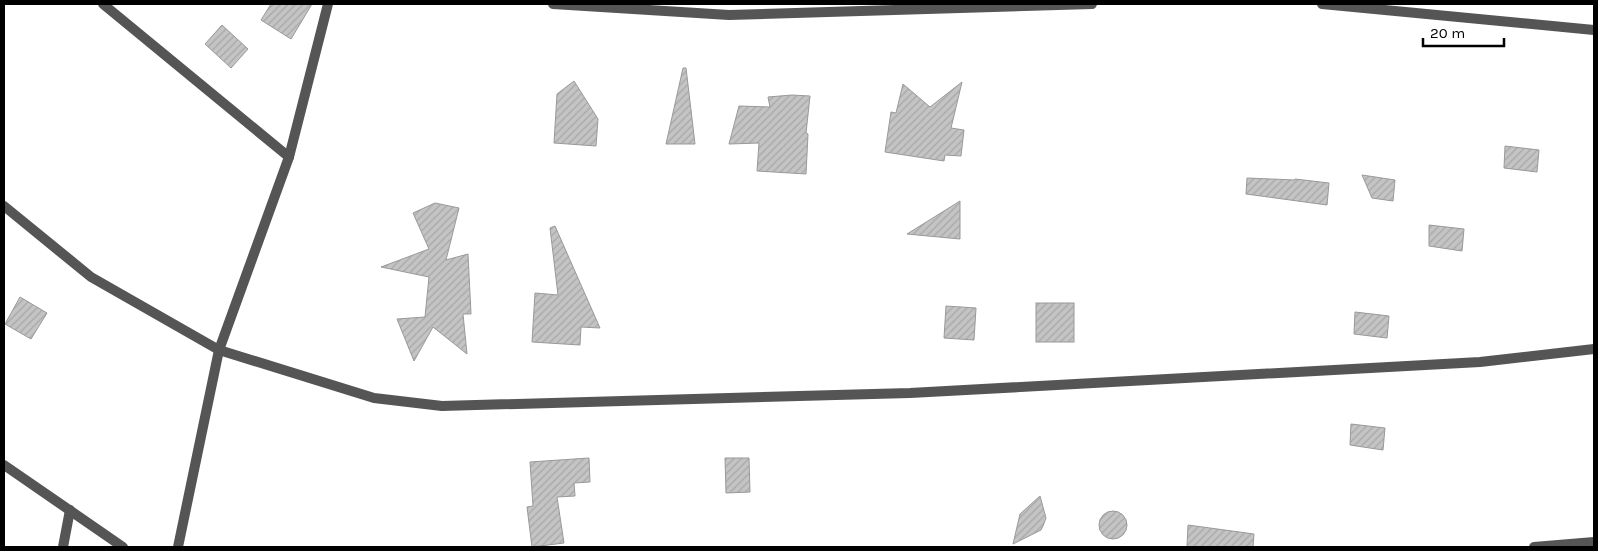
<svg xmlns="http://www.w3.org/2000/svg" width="1598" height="551" font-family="Karla,sans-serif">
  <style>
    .building { fill: url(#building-hatch); stroke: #999 }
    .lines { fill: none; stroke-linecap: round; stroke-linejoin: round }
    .minor { stroke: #555; stroke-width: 10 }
    .tertiary { stroke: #555; stroke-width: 10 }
  </style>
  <defs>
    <pattern id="building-hatch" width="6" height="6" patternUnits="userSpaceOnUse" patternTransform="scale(1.25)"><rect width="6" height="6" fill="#c4c4c4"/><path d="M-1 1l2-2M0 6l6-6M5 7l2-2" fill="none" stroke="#a7a7a7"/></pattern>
  </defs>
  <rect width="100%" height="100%" fill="#fff"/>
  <g class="building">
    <path d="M271 4H312L291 39 261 20Z"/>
    <path d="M222 25 248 49 231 68 205 44Z"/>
    <path d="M683 68H686L695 144H666Z"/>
    <path d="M574 81 598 119 596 146 554 143 557 94Z"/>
    <path d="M962 82 951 128 964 130 961 156 945 155 944 161 885 152 891 112 896 113 903 84 930 107Z"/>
    <path d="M792 95 810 96 806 133 808 134 806 174 757 171 759 143 729 144 739 106 770 107 768 97Z"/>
    <path d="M1505 146 1539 150 1537 172 1504 168Z"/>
    <path d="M1362 175 1395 180 1393 201 1372 198Z"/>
    <path d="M1247 178 1295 180V179L1329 183 1327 205 1246 194Z"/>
    <path d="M960 201V239L907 234Z"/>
    <path d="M435 203 459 208 446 260 468 254 471 314H463L467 354 433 327 414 361 397 319 425 317 429 277 381 267 429 249 413 213Z"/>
    <path d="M1429 225 1464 229 1462 251 1429 246Z"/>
    <path d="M555 226 600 328 581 327 580 345 532 342 535 293 558 295 550 228Z"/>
    <path d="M20 297 47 313 31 339 5 324Z"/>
    <rect x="1036" y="303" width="38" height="39"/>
    <path d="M946 306 976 308 974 340 944 338Z"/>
    <path d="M1355 312 1389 316 1387 338 1354 334Z"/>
    <path d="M1351 424 1385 428 1383 450 1350 445Z"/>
    <path d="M589 458 590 482 574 483 575 496 557 497 564 543 532 547 527 507 533 506 530 462Z"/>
    <path d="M725 458H749L750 492 726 493Z"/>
    <path d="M1040 496 1046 518 1043 526 1041 530 1013 544 1020 514Z"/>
    <circle cx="1113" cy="525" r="14"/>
    <path d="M1188 525 1254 534 1253 547H1187Z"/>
  </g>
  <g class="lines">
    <g class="minor">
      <path d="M103 4 289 157"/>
      <path d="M553 4 729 15 1092 4"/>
      <path d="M1322 4 1594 30"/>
      <path d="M4 465 123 547"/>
      <path d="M63 547 70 510"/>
      <path d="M178 547 219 350 289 157 328 4"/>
      <path d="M1534 547 1594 542"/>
    </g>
    <path class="tertiary" d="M4 206 91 277 219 350 374 398 442 406 910 393 1480 362 1594 349"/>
  </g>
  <rect width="1598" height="551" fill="none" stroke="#000000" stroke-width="10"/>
  <path d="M1423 38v8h81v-8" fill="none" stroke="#000000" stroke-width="2.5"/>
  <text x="1430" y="38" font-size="15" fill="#000000" stroke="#ffffff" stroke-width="4" paint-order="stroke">20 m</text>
</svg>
